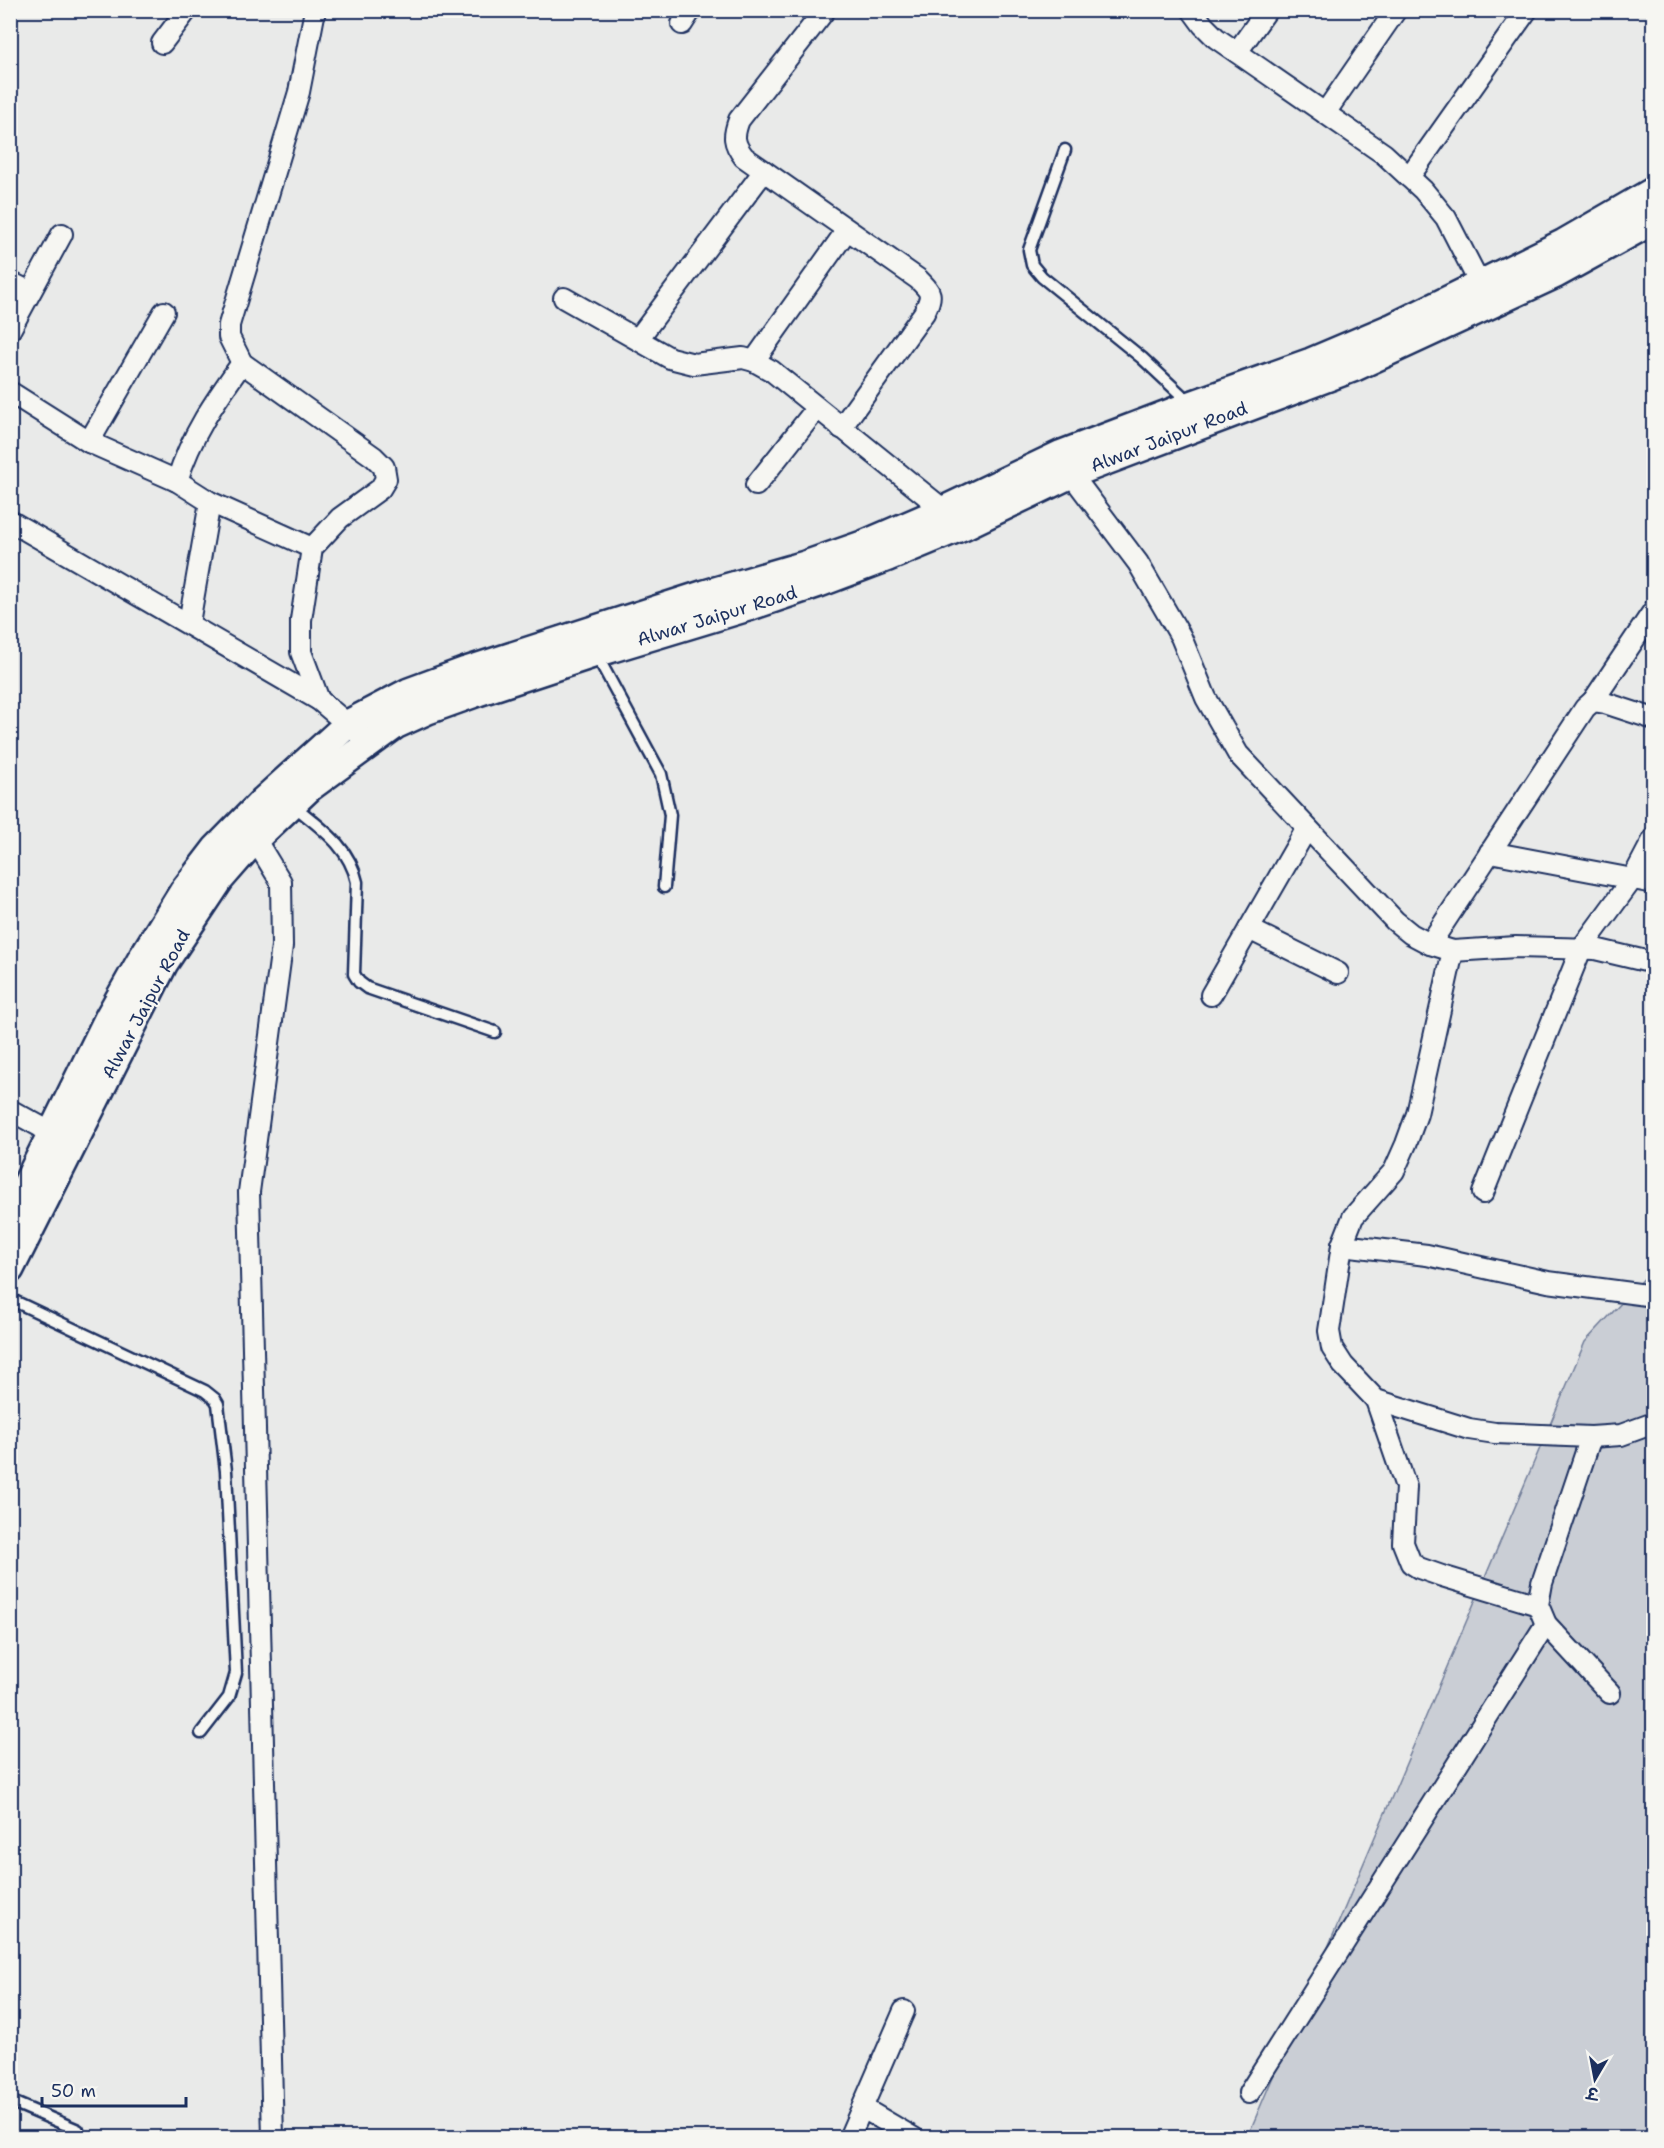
<svg xmlns="http://www.w3.org/2000/svg" width="1664" height="2148" font-family="'Shantell Sans','Playpen Sans Deva',sans-serif">
  <style>
    .green { fill: #caced5; stroke: #727e9a; stroke-width: 1.5 }
    .lines { fill: none; stroke-linecap: round; stroke-linejoin: round }
    .service-casing { stroke: #1b2f5e; stroke-width: 15 }
    .minor-casing { stroke: #1b2f5e; stroke-width: 24 }
    .secondary-casing { stroke: #1b2f5e; stroke-width: 32 }
    .service { stroke: #f6f6f2; stroke-width: 10 }
    .minor { stroke: #f6f6f2; stroke-width: 20 }
    .secondary { stroke: #f6f6f2; stroke-width: 27 }
    .labels { text-anchor: middle; dominant-baseline: central; stroke-width: 4.5; stroke-linejoin: round; paint-order: stroke }
    .street-label { font-size: 18px; fill: #1b2f5e; stroke: #f6f6f2 }
  </style>
  <rect width="100%" height="100%" fill="#e9eae9"/>
  <filter id="ink" filterUnits="userSpaceOnUse"><feTurbulence type="fractalNoise" baseFrequency=".0167" numOctaves="2"/><feDisplacementMap in="SourceGraphic" scale="12" xChannelSelector="R" yChannelSelector="G"/><feConvolveMatrix kernelMatrix="1 2 1 2 8 2 1 2 1" color-interpolation-filters="sRGB"/></filter>
  <g filter="url(#ink)">
    <path class="green" d="M1653 1269V2137L1247 2138 1585 1342Z"/>
    <g class="lines">
      <g class="service-casing">
        <g id="service">
          <path d="M1065 150 1029 250 1032 265 1042 277 1142 358 1191 404"/>
          <path d="M596 654 661 774 670 815 664 887"/>
          <path d="M292 804C319 827 349 845 357 882L354 974 359 982 367 988 495 1032"/>
          <path d="M10 1299 205 1391 215 1399 218 1404 226 1471 236 1673 229 1697 201 1733"/>
          <path d="M10 2101 78 2130"/>
        </g>
      </g>
      <g class="minor-casing">
        <g id="minor">
          <path d="M315 10 299 92 229 325V337L242 363 374 457 384 467 386 479 380 489 340 518 312 548 301 620V652L319 700"/>
          <path d="M825 10 739 120C733 136 733 143 744 157L918 279C932 293 933 294 924 313L841 428"/>
          <path d="M1192 10 1203 25 1216 38 1384 154 1423 190 1446 218 1480 284"/>
          <path d="M682 24 691 10"/>
          <path d="M162 43 187 10"/>
          <path d="M1237 52 1267 10"/>
          <path d="M1325 113 1396 10"/>
          <path d="M1409 177 1527 10"/>
          <path d="M10 282 30 292"/>
          <path d="M564 298 670 358 694 364 743 358 754 361 772 371 944 510"/>
          <path d="M10 330 62 234"/>
          <path d="M638 339 764 171"/>
          <path d="M754 361 847 230"/>
          <path d="M10 392 89 442 177 481 210 502 312 548"/>
          <path d="M89 442 164 312"/>
          <path d="M1066 462 1071 474 1138 563 1181 637 1206 698 1238 754 1395 921 1411 934 1430 944 1453 951 1516 947 1595 949 1654 963"/>
          <path d="M177 481C191 435 215 401 242 363"/>
          <path d="M756 485 817 408"/>
          <path d="M10 521 319 700 358 733"/>
          <path d="M189 623 210 502"/>
          <path d="M1593 701 1654 610"/>
          <path d="M255 839 281 882 282 946 249 1192 273 2138"/>
          <path d="M1490 852 1654 883"/>
          <path d="M1249 929 1338 973"/>
          <path d="M1430 944 1585 708 1593 701 1605 703 1654 719"/>
          <path d="M1453 951 1417 1114 1406 1144 1394 1171 1353 1217 1342 1245 1329 1331 1332 1348 1343 1365 1376 1400 1469 1429 1495 1433 1591 1437 1621 1435 1654 1423"/>
          <path d="M1211 995 1307 828"/>
          <path d="M10 1110 52 1133"/>
          <path d="M1483 1193 1581 949 1633 878 1654 838"/>
          <path d="M1342 1245 1427 1255 1548 1282 1654 1296"/>
          <path d="M1376 1400 1406 1487 1403 1543 1411 1563 1419 1568 1442 1576 1538 1605"/>
          <path d="M1591 1437 1542 1583 1538 1605 1546 1624 1610 1693"/>
          <path d="M1249 2093 1546 1624"/>
          <path d="M863 2108 914 2138"/>
          <path d="M849 2138 904 2011"/>
        </g>
      </g>
      <g class="secondary-casing">
        <g id="secondary">
          <path d="M10 1218 109 1017 144 955 183 892 216 849 264 800 348 724 409 692 466 671 705 594 805 565 865 544 944 510 1062 454 1191 405 1311 362 1391 328 1564 243 1654 191"/>
          <path d="M10 1269 164 963 220 879 255 839 310 787 395 725 428 710 478 692 596 653 748 607 819 583 888 557 963 526 1071 474 1355 367 1556 274 1654 220"/>
        </g>
      </g>
      <use href="#service" class="service"/>
      <use href="#minor" class="minor"/>
      <use href="#secondary" class="secondary"/>
    </g>
  </g>
  <g class="labels">
    <g class="street-label">
      <text transform="translate(1169 437) rotate(-21)">Alwar Jaipur Road</text>
      <text transform="translate(717 616) rotate(-17)">Alwar Jaipur Road</text>
      <text transform="translate(146 1004) rotate(-62)">Alwar Jaipur Road</text>
    </g>
  </g>
  <rect width="1664" height="2148" fill="none" stroke="#f6f6f2" stroke-width="36"/>
  <rect x="18" y="18" width="1628" height="2112" fill="none" stroke="#1b2f5e" stroke-width="2" filter="url(#ink)"/>
  <g transform="translate(1595 2079) rotate(190)" stroke="#f6f6f2" stroke-width="4.5" paint-order="stroke">
  <path d="M0-4.5L10 22L0 15L-10 22Z" fill="#1b2f5e"/>
  <text y="-9" font-size="16" font-weight="bold" text-anchor="middle" fill="#1b2f5e">उ</text>
  </g>
  <path d="M42 2097v9h144v-9" fill="none" stroke="#1b2f5e" stroke-width="3"/>
  <text x="51" y="2097" font-size="18" fill="#1b2f5e" stroke="#f6f6f2" stroke-width="4.5" paint-order="stroke">50 m</text>
</svg>
